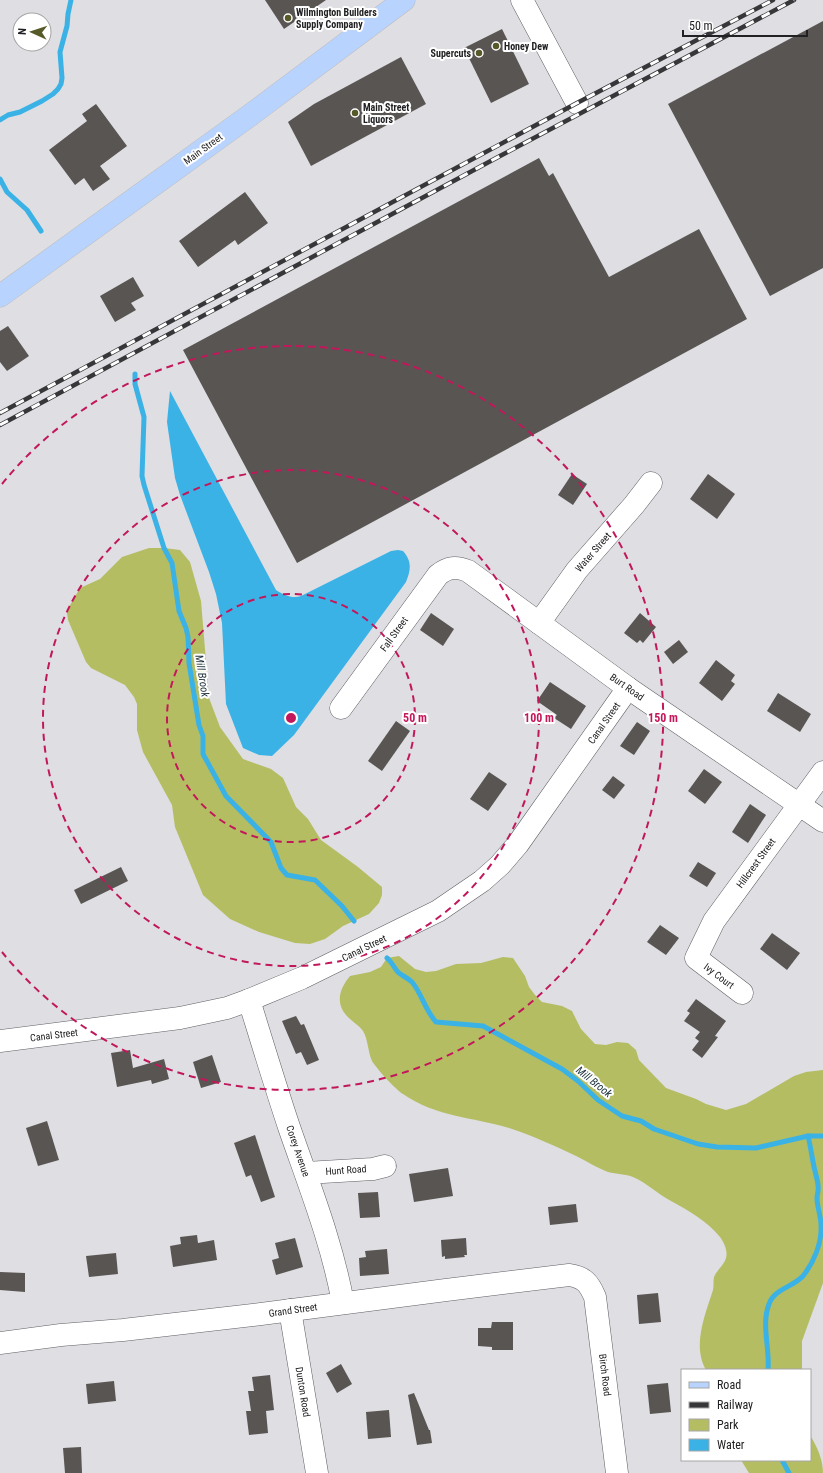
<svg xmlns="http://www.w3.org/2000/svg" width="823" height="1473" font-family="'Roboto Condensed',sans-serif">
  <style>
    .green { fill: #b5bd62 }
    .water { fill: #3bb2e5 }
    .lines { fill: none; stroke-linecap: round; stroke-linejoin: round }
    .stream { stroke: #3bb2e5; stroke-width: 5 }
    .building { fill: #595552 }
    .minor-casing { stroke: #5f6064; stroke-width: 23 }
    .major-casing { stroke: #bcbcbd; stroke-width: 23 }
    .minor { stroke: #fff; stroke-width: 22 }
    .major { stroke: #b8d4fe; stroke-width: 22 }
    .rail-casing { stroke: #37373a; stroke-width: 4.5 }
    .rail { stroke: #fff; stroke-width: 3; stroke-dasharray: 9; stroke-linecap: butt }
    .ring { fill: none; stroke: #c2185b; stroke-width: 2; stroke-dasharray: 7 5 }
    .poi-dot { fill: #555a28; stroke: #fff; stroke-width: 1.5 }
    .labels { text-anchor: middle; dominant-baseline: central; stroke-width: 4; stroke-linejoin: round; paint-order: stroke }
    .poi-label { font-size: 10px; font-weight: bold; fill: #212123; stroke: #fff; text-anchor: start }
    .street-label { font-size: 10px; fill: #212123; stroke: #fff }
    .water-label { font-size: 11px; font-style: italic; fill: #1b2f39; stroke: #fff }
    .centre { fill: #c2185b; stroke: #fff; stroke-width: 2 }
    .ring-label { font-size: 12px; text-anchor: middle; font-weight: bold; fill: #c2185b; stroke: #fff; stroke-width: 4; stroke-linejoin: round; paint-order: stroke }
  </style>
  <rect width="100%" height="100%" fill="#dedee3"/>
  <g class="green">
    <path d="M149 548H164L180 550 190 562 201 601 209 698 220 727 243 759 271 769 283 778 296 807 308 819 321 840 358 867 382 887V895L379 903 369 914 343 926 325 939 310 944 295 943 259 932 230 919 203 895 175 827 172 805 143 752 137 730V704L134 697 125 685 91 668 86 662 68 620 67 613 69 607 80 588 100 579 122 557Z"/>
    <path d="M399 956 415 969 426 972 436 971 456 964 481 963 503 957 513 958 525 976 529 987 535 995 542 1002 562 1006 572 1011 581 1029 595 1044 606 1045 617 1042 628 1043 636 1050 639 1060 666 1088 696 1099 706 1104 726 1110 746 1104 794 1076 806 1072 823 1070V1283L802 1341V1370H706C692 1346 705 1315 713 1290 714 1286 713 1281 714 1277 717 1270 724 1265 726 1258 728 1250 724 1243 720 1237 707 1221 689 1211 671 1201 658 1194 647 1183 633 1177 626 1174 616 1174 608 1172 597 1168 585 1160 574 1155 553 1145 531 1135 509 1128 472 1117 436 1117 403 1094 395 1089 377 1069 372 1061 368 1052 368 1039 363 1031 359 1025 351 1021 346 1015 335 1002 340 988 350 976L370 972 381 967 387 958Z"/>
    <path d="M810 1435C817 1447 823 1459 823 1473H749L741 1460H810Z"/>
  </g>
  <path class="water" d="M170 391 276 590C284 595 292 599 301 596L391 551 398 550 403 551C412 561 411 570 406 582L294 735 272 756 259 755 243 748 226 704 222 623 216 594 209 572 180 495 175 478 167 422Z"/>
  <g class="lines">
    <g class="stream">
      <path d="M0 120 8 115 20 112 42 101 53 94 58 89 61 84 62 78 60 52 67 26 68 14 71 0"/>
      <path d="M0 179 7 192 27 210 41 231"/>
      <path d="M135 374V384L144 417 142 476 144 485 164 548 172 563 179 611 186 628 188 637 189 663 199 725 203 736V754L226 796 271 842 281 868 287 875 315 880 342 906 354 921"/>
      <path d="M387 958C392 962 393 966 397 971 400 975 407 977 412 982 422 994 425 1010 436 1022L483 1026 562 1069 578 1081 598 1100 622 1116 641 1121 654 1129 698 1144 717 1147 756 1148 808 1136H823"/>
      <path d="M768 1370C770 1348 761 1325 769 1304 774 1289 793 1287 803 1276 814 1262 822 1243 821 1225 821 1216 817 1207 817 1198 817 1194 819 1190 818 1186 818 1181 816 1176 815 1171 812 1159 811 1148 808 1136"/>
      <path d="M782 1460 789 1473"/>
    </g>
  </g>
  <g class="building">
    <path d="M265 0H326L284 29Z"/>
    <path d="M823 21V268L770 296 668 104Z"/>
    <path d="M502 29 529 84 491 103 464 48Z"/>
    <path d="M401 57 426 104 311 166 288 122 314 104Z"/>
    <path d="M96 104 127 146 100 166 110 179 93 191 84 178 75 185 49 150 87 121 82 114Z"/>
    <path d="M539 158 549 176 553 173 609 277 699 229 747 319 297 563 183 350Z"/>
    <path d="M245 192 268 223 238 245 235 240 198 267 179 241Z"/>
    <path d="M133 277 144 296 131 303 136 310 115 322 100 296Z"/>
    <path d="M8 326 29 356 7 371 0 362V331Z"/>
    <path d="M572 474 587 484 573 505 558 495Z"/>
    <path d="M708 474 735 494 717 519 690 499Z"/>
    <path d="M431 613 454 629 443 646 420 630Z"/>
    <path d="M640 613 656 627 643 643 640 640 637 643 624 633Z"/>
    <path d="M679 640 688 652 673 664 664 652Z"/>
    <path d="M716 660 735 675 731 681 735 684 722 701 699 683Z"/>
    <path d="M550 682 586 706 571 729 554 718 557 715 537 701Z"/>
    <path d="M778 693 811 714 800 732 767 711Z"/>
    <path d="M396 721 410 731 382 771 368 761Z"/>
    <path d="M637 722 650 731 634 755 620 746Z"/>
    <path d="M704 769 722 782 705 804 688 791Z"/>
    <path d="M489 772 507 784 488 811 470 799Z"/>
    <path d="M613 776 625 785 614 799 602 790Z"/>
    <path d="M750 804 766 815 748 843 732 832Z"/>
    <path d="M698 862 716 873 707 887 689 876Z"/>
    <path d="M121 867 128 881 81 904 74 890Z"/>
    <path d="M660 925 679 938 666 955 647 942Z"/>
    <path d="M772 933 800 953 787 970 760 949Z"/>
    <path d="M696 999 726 1021 715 1036 718 1037 702 1058 692 1050 699 1041 695 1038 700 1032 684 1021 690 1013 687 1011Z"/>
    <path d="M296 1016 301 1025 304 1024 319 1060 307 1065 301 1052 296 1054 282 1021Z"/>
    <path d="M130 1050 133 1068 164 1059 169 1079 152 1084 151 1080 117 1087 111 1053Z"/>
    <path d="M212 1055 221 1082 201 1088 193 1062Z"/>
    <path d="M47 1121 59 1160 38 1166 26 1128Z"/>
    <path d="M255 1135 275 1197 261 1202 251 1175 246 1177 234 1143Z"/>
    <path d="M448 1168 453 1196 414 1202 409 1174Z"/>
    <path d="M378 1192 380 1217 360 1218 358 1193Z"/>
    <path d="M576 1204 578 1222 550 1225 548 1207Z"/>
    <path d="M197 1235 198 1243 214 1240 217 1260 173 1267 170 1246 181 1244 180 1237Z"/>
    <path d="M295 1238 303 1267 276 1275 272 1260 279 1258 275 1243Z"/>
    <path d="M466 1238 467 1255H464L465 1257 445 1259V1256L442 1257 441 1240Z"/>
    <path d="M387 1249 389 1274 360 1276 359 1258 366 1257 365 1251Z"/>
    <path d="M116 1253 118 1274 89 1277 86 1256Z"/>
    <path d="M0 1272 25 1273V1292L0 1290Z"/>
    <path d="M658 1293 661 1322 639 1324 637 1295Z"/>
    <path d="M492 1322H513V1350H492V1347L478 1346V1328H491Z"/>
    <path d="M341 1364 352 1384 337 1393 326 1373Z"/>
    <path d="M270 1375 274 1410 266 1411 268 1433 249 1435 246 1411H251L248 1391H254L252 1377Z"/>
    <path d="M114 1381 116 1401 88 1404 86 1384Z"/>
    <path d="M668 1383 671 1412 650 1414 647 1385Z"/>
    <path d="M414 1393 429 1430H430L432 1443 417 1445 408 1395Z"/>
    <path d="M389 1410 391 1437 368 1439 366 1412Z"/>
    <path d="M81 1447 82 1473H65L63 1448Z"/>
  </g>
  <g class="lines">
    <g class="minor-casing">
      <g id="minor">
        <path d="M522 0 577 103"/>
        <path d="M539 623 577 570 634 505 651 483"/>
        <path d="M341 708 438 575C448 567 456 566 468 571L628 688 823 821"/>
        <path d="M742 993 696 958 714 921 823 772"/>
        <path d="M249 1000C262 1042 275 1085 289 1127 309 1185 332 1242 343 1303"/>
        <path d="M0 1041 180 1018 227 1008 249 1000 302 978 438 911 482 881 500 865 518 844 628 688"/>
        <path d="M306 1173 373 1169 385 1166"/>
        <path d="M290 1310 317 1473"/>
        <path d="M0 1343 61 1335 123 1330 261 1314 446 1290 569 1275C584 1277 589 1283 595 1297L617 1473"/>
      </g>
    </g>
    <g class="major-casing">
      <path id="major" d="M0 296 249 116 404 0"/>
    </g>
    <use href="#minor" class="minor"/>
    <use href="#major" class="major"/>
    <g class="rail-casing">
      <g id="rail">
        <path d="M0 413 577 103 773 0"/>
        <path d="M0 425 500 156 794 0"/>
      </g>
    </g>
    <use href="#rail" class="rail"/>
  </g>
  <g class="ring">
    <circle cx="291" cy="718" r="124"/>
    <circle cx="291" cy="718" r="248"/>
    <path d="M2 484A372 372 0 1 1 2 952"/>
  </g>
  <g class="poi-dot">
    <circle cx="288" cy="18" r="4"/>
    <circle cx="496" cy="46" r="4"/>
    <circle cx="479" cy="53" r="4"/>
    <circle cx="355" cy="113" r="4"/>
  </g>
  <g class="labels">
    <g class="poi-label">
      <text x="296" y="12">Wilmington Builders<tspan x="296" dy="12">Supply Company</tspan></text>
      <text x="504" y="46">Honey Dew</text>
      <text x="471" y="53" text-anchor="end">Supercuts</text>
      <text x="363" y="107">Main Street<tspan x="363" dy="12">Liquors</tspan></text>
    </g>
    <g class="street-label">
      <text transform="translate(203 149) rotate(-36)">Main Street</text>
      <text transform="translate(593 552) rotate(-49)">Water Street</text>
      <text transform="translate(394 634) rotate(-54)">Fall Street</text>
      <text transform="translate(627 687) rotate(35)">Burt Road</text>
      <text transform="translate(604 723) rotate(-55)">Canal Street</text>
      <text transform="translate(756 863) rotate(-54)">Hillcrest Street</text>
      <text transform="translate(364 948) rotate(-26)">Canal Street</text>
      <text transform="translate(719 976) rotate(37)">Ivy Court</text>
      <text transform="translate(54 1035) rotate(-7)">Canal Street</text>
      <text transform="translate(298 1151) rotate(71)">Corey Avenue</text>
      <text transform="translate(346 1170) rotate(-4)">Hunt Road</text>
      <text transform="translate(293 1310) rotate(-8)">Grand Street</text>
      <text transform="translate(605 1375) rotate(83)">Birch Road</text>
      <text transform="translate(303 1392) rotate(81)">Dunton Road</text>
    </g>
    <g class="water-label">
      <text transform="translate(202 676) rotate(81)">Mill Brook</text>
      <text transform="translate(594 1082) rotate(39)">Mill Brook</text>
    </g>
  </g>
  <circle cx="291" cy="718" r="6" class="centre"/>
  <g class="ring-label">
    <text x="415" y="722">50 m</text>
    <text x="539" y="722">100 m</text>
    <text x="663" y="722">150 m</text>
  </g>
  <rect x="681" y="1369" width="130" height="92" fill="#ffffff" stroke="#a6a6a7"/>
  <rect x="689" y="1382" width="20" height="6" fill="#b8d4fe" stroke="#a6a6a7"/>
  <text x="717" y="1389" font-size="12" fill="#212123">Road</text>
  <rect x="689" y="1402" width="20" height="6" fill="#37373a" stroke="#a6a6a7"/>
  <text x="717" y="1409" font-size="12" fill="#212123">Railway</text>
  <rect x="689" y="1419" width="20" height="12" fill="#b5bd62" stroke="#a6a6a7"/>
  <text x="717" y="1429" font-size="12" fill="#212123">Park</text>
  <rect x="689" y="1439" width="20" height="12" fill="#3bb2e5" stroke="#a6a6a7"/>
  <text x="717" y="1449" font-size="12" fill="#212123">Water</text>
  <g transform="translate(32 32) rotate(273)"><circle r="19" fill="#ffffff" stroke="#a6a6a7"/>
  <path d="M0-3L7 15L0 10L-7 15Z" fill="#555a28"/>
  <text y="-6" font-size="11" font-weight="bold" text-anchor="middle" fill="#212123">N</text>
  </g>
  <path d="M683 30v6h124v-6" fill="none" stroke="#212123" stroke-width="2"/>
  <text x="689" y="30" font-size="12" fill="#212123" stroke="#ffffff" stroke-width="3" paint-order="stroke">50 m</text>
</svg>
